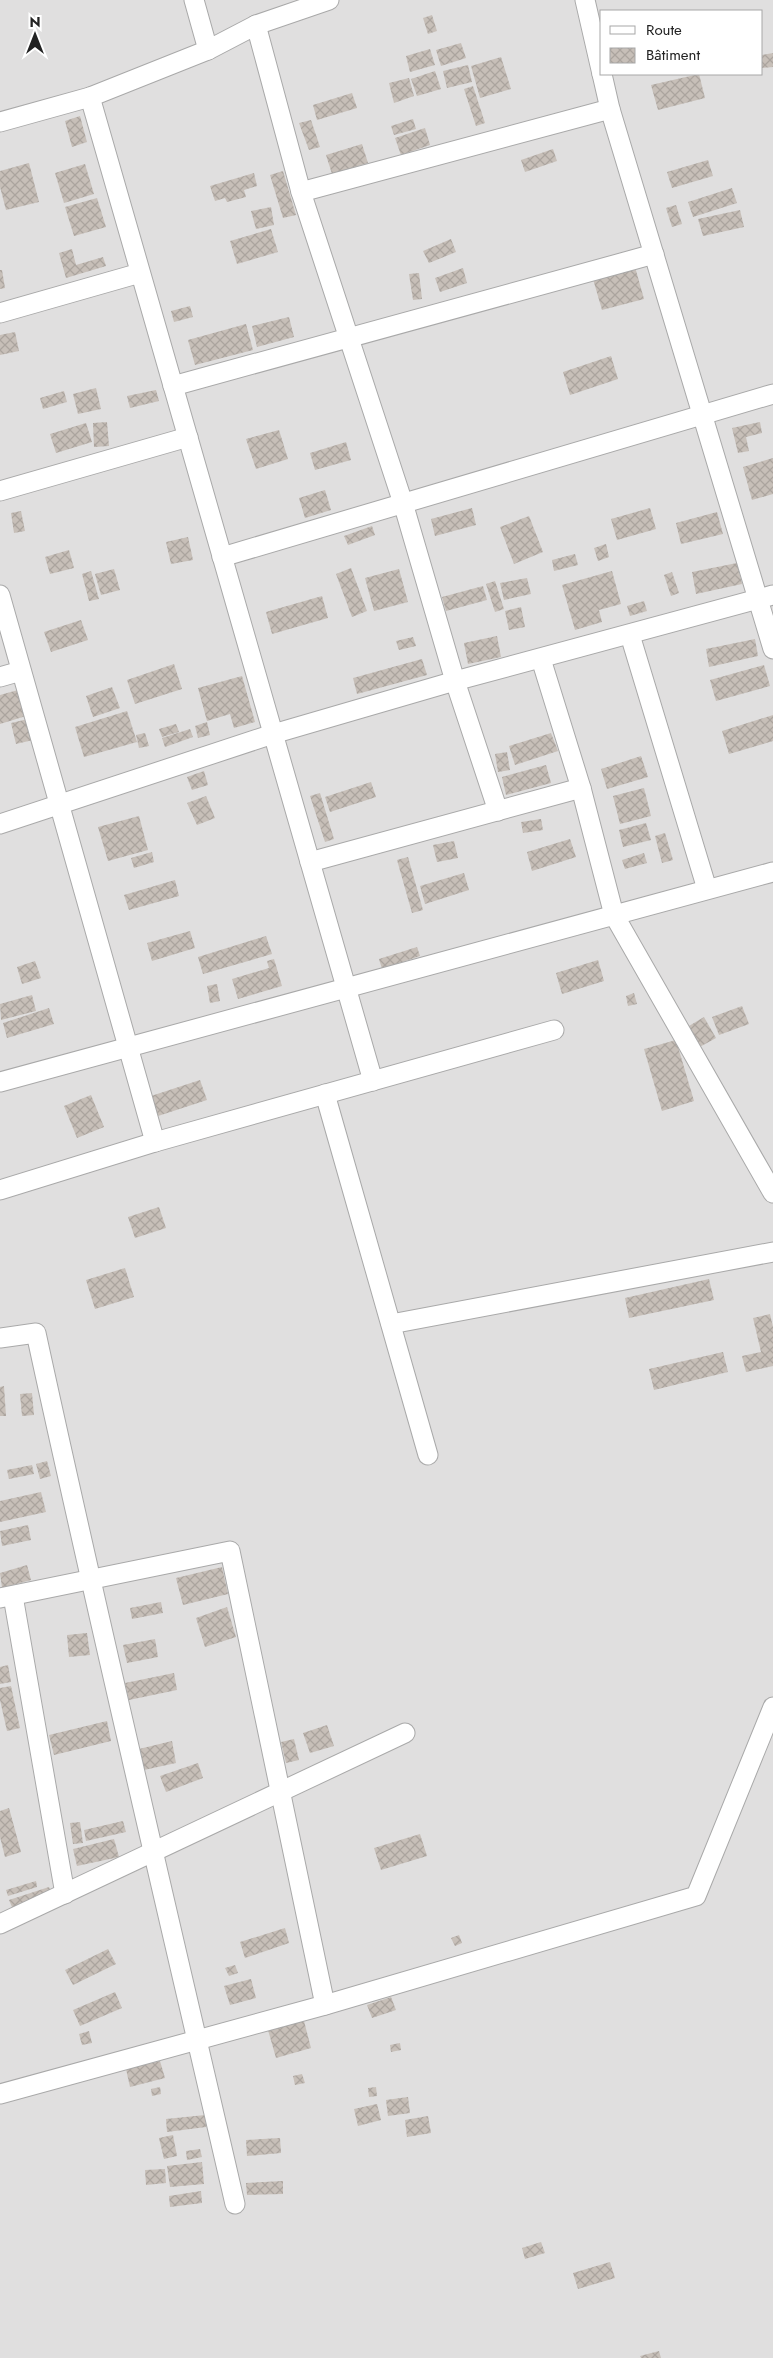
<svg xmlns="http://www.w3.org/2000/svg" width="773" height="2358" font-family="Jost,sans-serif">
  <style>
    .residential { fill: #e0dfdf; fill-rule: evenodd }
    .building { fill: url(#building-cross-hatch) }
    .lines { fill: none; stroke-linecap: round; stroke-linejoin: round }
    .minor-casing { stroke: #a9a9a9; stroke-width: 21 }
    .minor { stroke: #fff; stroke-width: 19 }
  </style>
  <defs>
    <pattern id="building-cross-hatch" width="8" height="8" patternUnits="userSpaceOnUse" patternTransform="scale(1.25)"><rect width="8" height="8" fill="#c7bfb8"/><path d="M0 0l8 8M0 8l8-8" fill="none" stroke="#aba49e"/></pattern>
  </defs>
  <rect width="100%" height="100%" fill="#f2efe9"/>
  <path class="residential" d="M0 0H773V2358H0ZM602 11H762V74H602Z"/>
  <g class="building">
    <path d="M432 15 437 31 428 34 423 18Z"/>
    <path d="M461 43 466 58 441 66 436 50Z"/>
    <path d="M430 49 435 65 410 72 406 56Z"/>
    <path d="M773 53V67L762 68V55Z"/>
    <path d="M501 57 511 89 480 98 471 66Z"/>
    <path d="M468 65 472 82 447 88 443 71Z"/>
    <path d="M435 71 441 89 417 96 411 79Z"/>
    <path d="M699 74 705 98 658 110 651 85Z"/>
    <path d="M409 78 414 96 394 103 389 83Z"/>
    <path d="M473 86 485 123 476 126 464 89Z"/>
    <path d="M352 93 357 108 317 120 313 105Z"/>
    <path d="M80 116 87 142 72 147 65 121Z"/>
    <path d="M413 119 416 129 394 135 391 126Z"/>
    <path d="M311 120 320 147 309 150 299 123Z"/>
    <path d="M425 128 430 145 401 155 395 138Z"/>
    <path d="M362 144 368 163 332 174 326 155Z"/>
    <path d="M553 149 557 161 525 172 521 160Z"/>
    <path d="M708 160 713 176 672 188 667 172Z"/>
    <path d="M29 163 39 202 6 210 0 187V171Z"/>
    <path d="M85 164 94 194 64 203 55 173Z"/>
    <path d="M283 171 296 215 283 218 270 175Z"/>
    <path d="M254 173 257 186 244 190 246 197 227 202 225 198 215 201 210 186Z"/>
    <path d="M732 188 737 203 693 217 688 202Z"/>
    <path d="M97 198 106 227 74 236 65 207Z"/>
    <path d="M676 205 682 224 672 227 666 208Z"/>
    <path d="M271 207 274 225 256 229 251 211Z"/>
    <path d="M740 210 744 227 703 236 698 219Z"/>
    <path d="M271 229 278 252 237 264 230 241Z"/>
    <path d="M451 239 456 252 429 263 423 251Z"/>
    <path d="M72 249 76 265 103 257 106 266 66 278 59 253Z"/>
    <path d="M635 267 644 299 602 310 593 279Z"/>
    <path d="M463 268 467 283 440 292 435 278Z"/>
    <path d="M0 270H2L5 288 0 289Z"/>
    <path d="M419 273 422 299 413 300 409 274Z"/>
    <path d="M190 306 193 317 174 322 171 311Z"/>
    <path d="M289 317 294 337 257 347 252 326Z"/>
    <path d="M246 324 253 350 195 365 188 340Z"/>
    <path d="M15 332 19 351 0 355V335Z"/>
    <path d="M611 356 618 379 570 395 563 372Z"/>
    <path d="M96 388 101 409 78 414 73 394Z"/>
    <path d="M156 390 159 401 130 408 127 396Z"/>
    <path d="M64 391 67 402 43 409 40 398Z"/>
    <path d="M107 422 109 446 94 447 93 423Z"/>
    <path d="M760 422 762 433 746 437 749 451 738 453 732 428Z"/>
    <path d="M86 423 92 442 56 453 50 434Z"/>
    <path d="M279 430 288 459 256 469 246 439Z"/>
    <path d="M346 442 351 460 315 470 310 453Z"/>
    <path d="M773 458V494L752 500 743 467Z"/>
    <path d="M325 490 331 510 305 518 299 498Z"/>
    <path d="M472 508 476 525 435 536 431 519Z"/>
    <path d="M650 508 656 529 617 540 611 519Z"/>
    <path d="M21 511 25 531 14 533 11 513Z"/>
    <path d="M717 512 723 534 681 544 676 523Z"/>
    <path d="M529 516 543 552 514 564 500 527Z"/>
    <path d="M372 526 375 535 348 545 344 536Z"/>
    <path d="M188 537 193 560 171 564 166 542Z"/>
    <path d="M606 544 609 557 598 561 594 548Z"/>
    <path d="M69 550 74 568 50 574 45 557Z"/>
    <path d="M575 554 578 565 554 571 552 560Z"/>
    <path d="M737 563 742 584 696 594 692 572Z"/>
    <path d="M351 568 367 611 352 617 336 574Z"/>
    <path d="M114 569 120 590 101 595 95 574Z"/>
    <path d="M399 569 408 602 374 611 365 578Z"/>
    <path d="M91 571 99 599 89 601 82 574Z"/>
    <path d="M612 571 621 604 599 610 602 622 575 630 562 585Z"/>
    <path d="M672 572 679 593 671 596 664 575Z"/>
    <path d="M527 578 531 594 504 600 500 583Z"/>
    <path d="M495 581 504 609 495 612 486 584Z"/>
    <path d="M483 586 487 600 446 611 442 597Z"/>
    <path d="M322 596 328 618 272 634 266 612Z"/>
    <path d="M644 601 647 611 630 616 627 606Z"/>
    <path d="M521 607 525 627 509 630 505 611Z"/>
    <path d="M81 620 88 640 51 652 44 632Z"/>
    <path d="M497 636 501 657 468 664 464 643Z"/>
    <path d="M413 637 416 646 399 650 396 641Z"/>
    <path d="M755 639 758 656 709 667 706 649Z"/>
    <path d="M422 659 427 675 357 694 353 678Z"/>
    <path d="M174 664 182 689 135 704 127 680Z"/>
    <path d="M764 665 770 686 716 701 710 680Z"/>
    <path d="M242 676 255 722 234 728 230 714 207 721 198 688Z"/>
    <path d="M112 687 120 708 93 717 86 696Z"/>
    <path d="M18 690 26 716 0 724V695Z"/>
    <path d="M127 711 137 742 84 757 75 727Z"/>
    <path d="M773 715V741L729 754 722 731Z"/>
    <path d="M28 719 33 740 16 744 11 723Z"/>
    <path d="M207 722 210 735 198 738 195 726Z"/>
    <path d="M176 724 179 732 162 737 159 729Z"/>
    <path d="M190 729 193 737 165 747 162 738Z"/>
    <path d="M145 733 149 746 139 748 136 735Z"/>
    <path d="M551 733 558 751 515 765 509 746Z"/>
    <path d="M507 752 510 770 498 772 495 754Z"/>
    <path d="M641 756 648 777 607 789 601 769Z"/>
    <path d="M546 765 551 783 506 795 502 777Z"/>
    <path d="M204 771 208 785 192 790 187 777Z"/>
    <path d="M371 782 376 797 330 812 325 797Z"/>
    <path d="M644 788 651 816 620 824 613 796Z"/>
    <path d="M320 793 334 839 325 842 310 796Z"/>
    <path d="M206 796 215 818 197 825 187 803Z"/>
    <path d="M139 816 148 850 108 861 98 827Z"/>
    <path d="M541 819 543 830 523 833 521 822Z"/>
    <path d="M646 823 651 840 623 847 619 830Z"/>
    <path d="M665 833 673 860 662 863 655 836Z"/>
    <path d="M570 839 576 857 532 871 527 852Z"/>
    <path d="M454 841 458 858 437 862 433 845Z"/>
    <path d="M152 852 154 862 134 868 131 858Z"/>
    <path d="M644 853 647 863 625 869 622 860Z"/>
    <path d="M408 857 423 910 412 913 397 860Z"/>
    <path d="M464 873 469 890 425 904 420 886Z"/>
    <path d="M175 880 179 896 129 910 124 895Z"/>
    <path d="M190 931 195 948 152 961 147 943Z"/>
    <path d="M266 936 272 954 203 974 198 957Z"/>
    <path d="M417 947 420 956 382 969 379 959Z"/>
    <path d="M274 959 282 986 238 999 232 979 269 968 267 961Z"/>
    <path d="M598 960 604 981 562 994 556 973Z"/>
    <path d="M35 961 41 978 22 984 17 967Z"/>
    <path d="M217 984 220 1001 210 1003 207 986Z"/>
    <path d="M634 993 637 1004 628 1006 626 996Z"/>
    <path d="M32 995 36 1011 1 1020 0 1004Z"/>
    <path d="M742 1006 749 1024 719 1035 712 1017Z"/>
    <path d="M49 1008 54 1024 7 1038 3 1023Z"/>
    <path d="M704 1017 716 1038 696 1049 684 1029Z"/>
    <path d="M676 1040 694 1101 662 1111 644 1049Z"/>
    <path d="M200 1080 207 1100 155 1117 148 1097Z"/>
    <path d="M91 1095 104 1127 77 1138 64 1106Z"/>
    <path d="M159 1207 166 1228 135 1238 128 1217Z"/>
    <path d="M125 1268 134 1297 95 1309 86 1280Z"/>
    <path d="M709 1279 714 1300 629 1318 625 1298Z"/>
    <path d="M770 1314 773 1327V1366L746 1372 742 1356 761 1352 753 1318Z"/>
    <path d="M723 1352 728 1372 654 1390 649 1369Z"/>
    <path d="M4 1386 6 1416H0V1387Z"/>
    <path d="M32 1393 34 1415 22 1416 20 1394Z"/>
    <path d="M47 1461 51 1476 40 1479 36 1464Z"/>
    <path d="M32 1465 34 1474 9 1479 7 1470Z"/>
    <path d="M41 1492 46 1512 0 1522V1501Z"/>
    <path d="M28 1525 31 1540 2 1546 0 1531Z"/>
    <path d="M27 1565 31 1580 2 1588 0 1573Z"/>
    <path d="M222 1567 228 1594 183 1605 176 1578Z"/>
    <path d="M161 1602 163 1613 132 1619 130 1608Z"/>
    <path d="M227 1607 236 1637 205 1647 196 1618Z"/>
    <path d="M87 1633 90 1655 69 1657 67 1635Z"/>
    <path d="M155 1639 158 1657 127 1663 123 1645Z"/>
    <path d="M8 1665 11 1682 0 1684V1667Z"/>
    <path d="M174 1673 177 1690 129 1700 125 1683Z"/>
    <path d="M11 1686 20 1728 7 1731 0 1700V1688Z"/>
    <path d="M107 1721 111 1741 54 1755 49 1735Z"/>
    <path d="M327 1725 334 1746 310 1753 303 1733Z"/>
    <path d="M294 1739 299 1760 286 1763 281 1742Z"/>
    <path d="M172 1741 176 1763 144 1770 139 1749Z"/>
    <path d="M198 1763 203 1778 166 1792 160 1776Z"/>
    <path d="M9 1808 21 1852 5 1857 0 1837V1811Z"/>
    <path d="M123 1821 126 1832 86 1841 84 1830Z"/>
    <path d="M80 1822 83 1843 73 1844 70 1823Z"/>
    <path d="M420 1834 427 1856 381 1870 374 1848Z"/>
    <path d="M114 1839 119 1857 77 1866 73 1849Z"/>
    <path d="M36 1881 37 1887 8 1896 6 1890Z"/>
    <path d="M49 1887 52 1894 12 1907 9 1900Z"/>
    <path d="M285 1928 289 1943 245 1958 240 1942Z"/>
    <path d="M459 1935 462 1943 455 1946 451 1938Z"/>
    <path d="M108 1949 116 1964 73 1985 65 1970Z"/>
    <path d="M235 1965 238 1973 229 1976 225 1968Z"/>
    <path d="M251 1979 256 1998 230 2005 224 1986Z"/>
    <path d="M115 1992 122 2008 80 2026 73 2010Z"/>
    <path d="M391 1997 396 2010 372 2018 367 2005Z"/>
    <path d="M304 2021 311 2048 276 2058 268 2030Z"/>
    <path d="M89 2031 92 2043 82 2045 79 2034Z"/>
    <path d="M400 2043 401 2050 391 2052 390 2045Z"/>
    <path d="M160 2061 165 2078 130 2087 126 2069Z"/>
    <path d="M302 2074 305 2083 295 2085 293 2076Z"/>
    <path d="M160 2087 161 2094 152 2096 151 2089Z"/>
    <path d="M376 2087 377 2096 369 2097 368 2088Z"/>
    <path d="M408 2097 410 2113 388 2116 386 2100Z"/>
    <path d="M377 2104 381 2120 358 2126 354 2109Z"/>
    <path d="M205 2115 206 2127 167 2132 166 2119Z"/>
    <path d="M428 2116 431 2133 407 2137 405 2120Z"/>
    <path d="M173 2135 177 2156 164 2159 159 2138Z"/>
    <path d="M280 2138 281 2153 247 2156 246 2140Z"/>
    <path d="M200 2149 202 2157 187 2160 186 2151Z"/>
    <path d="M202 2162 204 2184 170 2187 167 2166Z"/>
    <path d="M165 2169 166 2183 146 2185 145 2170Z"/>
    <path d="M283 2181V2194L247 2195 246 2183Z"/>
    <path d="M201 2191 202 2203 170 2207 169 2196Z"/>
    <path d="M541 2242 545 2253 525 2259 522 2248Z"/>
    <path d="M610 2262 615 2278 578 2289 573 2273Z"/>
    <path d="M659 2351 661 2358H641L640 2356Z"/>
  </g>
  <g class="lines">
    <g class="minor-casing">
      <g id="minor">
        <path d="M194 0 208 50"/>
        <path d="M585 0 602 74"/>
        <path d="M256 25 301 192 403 503 455 681 498 811"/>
        <path d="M602 74 610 109 773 649"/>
        <path d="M90 97 373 1081"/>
        <path d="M0 122 90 97 208 50 256 25 329 0"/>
        <path d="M301 192 610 109"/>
        <path d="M0 313 140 273"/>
        <path d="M173 386 654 254"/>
        <path d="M0 491 188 437"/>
        <path d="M222 557 773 394"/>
        <path d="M0 595 155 1142"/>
        <path d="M630 635 707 889"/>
        <path d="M541 659 581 788 614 915 773 1193"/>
        <path d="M0 677 21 671"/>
        <path d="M0 824 273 734 455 681 773 595"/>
        <path d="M310 862 581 788"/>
        <path d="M0 1082 773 872"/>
        <path d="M325 1094 428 1455"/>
        <path d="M0 1190 155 1142 554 1030"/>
        <path d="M391 1324 773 1252"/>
        <path d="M0 1338 36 1333C99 1624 168 1914 235 2204"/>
        <path d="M13 1596 65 1894"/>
        <path d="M0 1598 230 1551 325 2005"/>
        <path d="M0 1924 405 1733"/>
        <path d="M0 2094 325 2005 696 1896 773 1707"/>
      </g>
    </g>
    <use href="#minor" class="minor"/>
  </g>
  <rect x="600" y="10" width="162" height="65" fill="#ffffff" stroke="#a7a7a7"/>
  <rect x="610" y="26" width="25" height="8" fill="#ffffff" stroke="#a7a7a7"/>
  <text x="646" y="35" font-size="15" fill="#222222">Route</text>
  <rect x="610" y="48" width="25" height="15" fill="url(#building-cross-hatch)" stroke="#a7a7a7"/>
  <text x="646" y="60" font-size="15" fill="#222222">Bâtiment</text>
  <g transform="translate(35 35)" stroke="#ffffff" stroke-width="4" paint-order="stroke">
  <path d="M0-4L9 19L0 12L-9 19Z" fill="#222222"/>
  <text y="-8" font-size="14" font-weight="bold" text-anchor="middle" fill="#222222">N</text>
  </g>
</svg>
